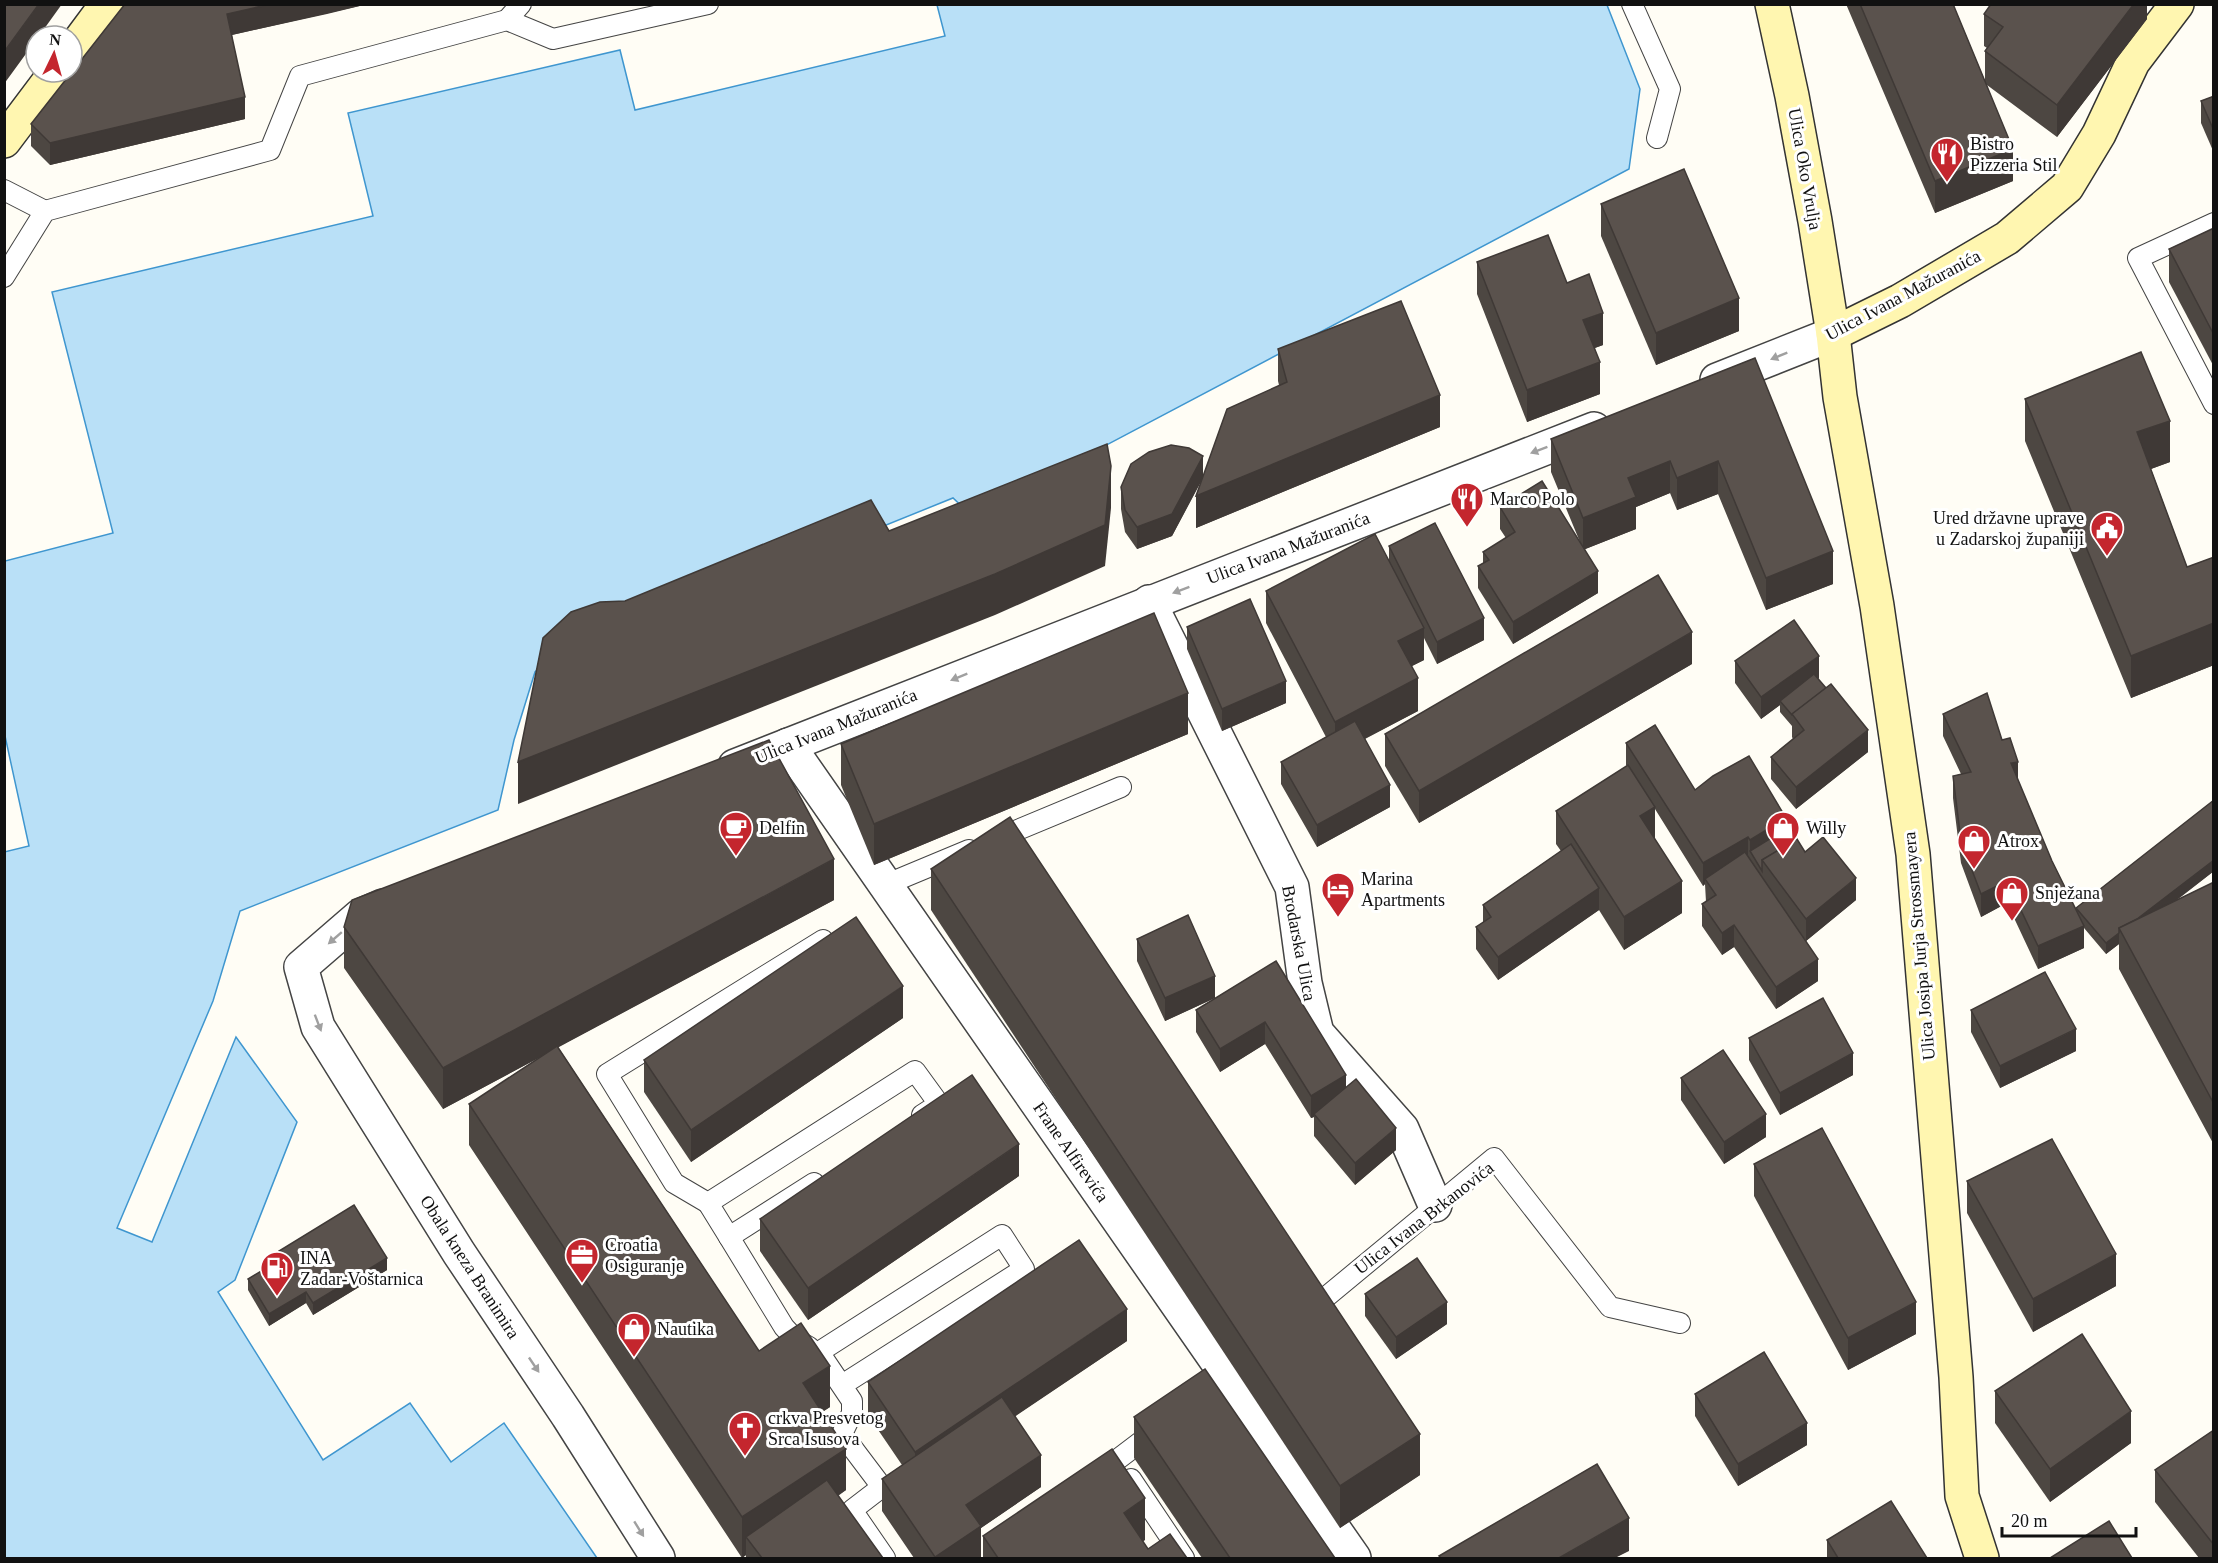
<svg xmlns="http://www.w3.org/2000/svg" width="2218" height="1563" font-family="Georgia,serif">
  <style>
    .water { fill: #b9e0f7; stroke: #3f96cf; stroke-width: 1.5 }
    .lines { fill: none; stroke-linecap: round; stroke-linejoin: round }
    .lane-casing { stroke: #444; stroke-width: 22 }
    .street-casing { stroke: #444; stroke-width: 36 }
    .secondary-casing { stroke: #333; stroke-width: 36 }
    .lane { stroke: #fff; stroke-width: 20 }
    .street { stroke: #fff; stroke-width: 33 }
    .secondary { stroke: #fff6b0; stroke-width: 33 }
    .wall { fill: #4d4742 }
    .shaded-wall { fill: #3f3936 }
    .building { fill: #5a524d; stroke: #3f3936; stroke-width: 1.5 }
    .oneway { fill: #a0a0a0 }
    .labels { text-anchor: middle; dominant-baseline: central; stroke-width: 6; stroke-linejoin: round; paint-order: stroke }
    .poi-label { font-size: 18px; fill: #111; stroke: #fff; text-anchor: start }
    .street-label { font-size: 18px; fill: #111; stroke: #fff }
  </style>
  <rect width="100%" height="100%" fill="#fffdf5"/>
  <path class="water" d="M937 5H1607L1640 89 1629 169 972 516 953 498 626 630 569 639 535 672 514 740 498 810 240 911 213 1001 117 1228 152 1242 236 1037 297 1122 235 1280 218 1292 323 1460 410 1403 451 1462 504 1423 597 1558H5L4 852 29 846 5 736V561L113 533 52 292 373 216 348 113 620 50 635 110 945 36Z"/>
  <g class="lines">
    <g class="lane-casing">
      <g id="lane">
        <path d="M1632 4 1670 89 1657 138"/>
        <path d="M507 20 521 4"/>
        <path d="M4 190 45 211"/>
        <path d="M2214 223 2138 258 2214 404"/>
        <path d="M4 277 45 211 270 150 300 76 507 20 553 39 708 4"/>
        <path d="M996 839 1121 787"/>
        <path d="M885 885 969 850"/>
        <path d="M708 1203 674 1183 607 1074 823 940"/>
        <path d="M729 1237 708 1203 915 1071 939 1104 922 1115"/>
        <path d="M1320 1302 1494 1158 1610 1307 1680 1323"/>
        <path d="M809 1347 795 1339 784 1327 729 1237 814 1183"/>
        <path d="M842 1385 1024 1269 1002 1235 819 1352 852 1401V1413L842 1434 882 1487 852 1510 885 1558"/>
        <path d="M1097 1475 1155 1431"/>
        <path d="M1131 1479 1184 1558"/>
      </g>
    </g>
    <g class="street-casing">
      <g id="street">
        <path d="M1717 380 1833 334"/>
        <path d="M1149 602 1292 887 1305 983 1317 1033 1402 1129 1435 1205"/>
        <path d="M788 745 1354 1558"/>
        <path d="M735 766 1594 429"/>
        <path d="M383 906 360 916 301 967 318 1027 459 1253 568 1416 658 1558"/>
      </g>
    </g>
    <g class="secondary-casing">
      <g id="secondary">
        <path d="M1772 4 1792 96 1815 221 1833 334 1840 397 1877 606 1913 854 1956 1377 1962 1496 1982 1558"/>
        <path d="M72 51 107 4"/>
        <path d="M4 141 56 72"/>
        <path d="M1833 334 1900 301 2007 238 2067 187 2099 134 2133 62 2177 4"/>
      </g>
    </g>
    <use href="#lane" class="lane"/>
    <use href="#street" class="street"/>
    <use href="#secondary" class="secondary"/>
  </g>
  <g class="wall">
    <path d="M125 4H368L232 35 245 119 50 165 31 146V124Z"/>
    <path d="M1846 4H1953L1985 81V51L1987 48 1984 46V14L2147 4V19L2057 137 1987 85 2013 181 1935 213Z"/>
    <path d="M2214 96V153L2201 123V101Z"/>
    <path d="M1601 204 1739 331 1656 365 1601 236Z"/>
    <path d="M2214 228V367L2169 282V249Z"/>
    <path d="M1477 262 1567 283 1603 345 1595 348 1600 394 1527 422 1477 294Z"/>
    <path d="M1278 349 1440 427 1196 528 1201 481 1172 536 1137 549 1125 532 1121 509V487L1203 476 1279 385 1278 381Z"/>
    <path d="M1755 358 1833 584 1766 610 1718 494 1677 510 1670 493 1636 507V529L1585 549 1598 593 1513 644 1478 588V566L1483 563V552L1506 538 1500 529V507L1580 542 1551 472V439Z"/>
    <path d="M2025 399 2170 462 2151 469 2187 567 2214 557V665L2131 698 2025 441Z"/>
    <path d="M1389 546 1484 640 1437 664 1424 638V660L1412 666 1418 711 1365 739 1390 807 1317 847 1281 784V762L1326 737 1266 623V591L1389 560Z"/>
    <path d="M1187 627 1286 703 1222 731 1187 649Z"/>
    <path d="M1735 661 1819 678 1818 679 1868 752 1796 809 1771 779V757L1793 739 1792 737V726L1780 712V705L1761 719 1735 683Z"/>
    <path d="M1692 664 1419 823 1385 766V734Z"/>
    <path d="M1943 714 2002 740 2018 780 2052 861 2076 910V908L2214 800V871L2177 900 2214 882V1145L2119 969V944L2106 954 2084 928V948L2038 969 2007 903 1981 917 1961 863 1953 798V776L1961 774 1943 736Z"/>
    <path d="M1188 734 874 865 841 785V744Z"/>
    <path d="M1626 743 1695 790 1786 829 1793 842 1856 900 1806 941 1800 933 1818 981 1776 1009 1734 947 1722 955 1702 926V904L1706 902 1705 884 1703 886 1655 809V839L1682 913 1624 950 1599 910 1498 980 1476 949V927L1483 923V905L1561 851 1556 844V811L1627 766 1626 765Z"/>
    <path d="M931 869 1420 1475 1340 1528 931 910Z"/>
    <path d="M834 900 558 1047 759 1351 830 1407 822 1412 846 1490 838 1496 883 1558H746V1555L742 1558 469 1145V1104L544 1055 443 1109 344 968V927Z"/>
    <path d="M1137 939 1215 998 1165 1021 1137 961Z"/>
    <path d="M1276 961 1346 1087 1396 1150 1355 1185 1314 1136V1117L1311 1118 1265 1044 1220 1072 1196 1032V1010Z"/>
    <path d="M1971 1010 2076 1051 2000 1088 1971 1032Z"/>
    <path d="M903 1018 691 1162 644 1092V1060Z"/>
    <path d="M1749 1038 1853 1075 1780 1115 1749 1060Z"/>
    <path d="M1681 1078 1766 1137 1724 1164 1681 1100Z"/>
    <path d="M1754 1164 1916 1334 1848 1370 1754 1196Z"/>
    <path d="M1019 1176 808 1320 760 1251V1219Z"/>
    <path d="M1967 1181 2116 1286 2033 1332 1967 1213Z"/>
    <path d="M279 1251 387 1270 313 1315 306 1303 269 1326 248 1290V1279L279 1261Z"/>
    <path d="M1365 1294 1447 1324 1396 1359 1365 1316Z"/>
    <path d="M1127 1341 1015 1416 1041 1487 981 1528V1558H914L882 1511V1479L902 1465 868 1415V1382Z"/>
    <path d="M1995 1391 2131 1443 2050 1502 1995 1423Z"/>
    <path d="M1695 1394 1807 1445 1738 1486 1695 1416Z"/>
    <path d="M1134 1417 1335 1558H1202L1134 1458Z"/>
    <path d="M2214 1430V1558H2199L2155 1502V1470Z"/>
    <path d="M983 1536 1145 1540 1142 1541 1148 1549 1187 1558H983Z"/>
    <path d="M1827 1540 1927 1558H1827Z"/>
  </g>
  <g class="shaded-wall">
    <path d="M39 4H62L39 36H36V40L4 84V52Z"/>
    <path d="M271 4H327V14L227 36V14Z"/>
    <path d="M327 4H368L327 14Z"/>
    <path d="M2134 4H2147V19L2057 137V105Z"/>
    <path d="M245 97V119L50 165V143Z"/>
    <path d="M2013 149V181L1935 213V181Z"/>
    <path d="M1739 298V331L1656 365V333Z"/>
    <path d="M1603 313V345L1583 352V320Z"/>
    <path d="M1600 362V394L1527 422V390Z"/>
    <path d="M1440 395V427L1196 528V496Z"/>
    <path d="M2170 421V462L2137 474V432Z"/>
    <path d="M1203 456V478L1172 536 1137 549V527Z"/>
    <path d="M1670 461V493L1636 507V529L1583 550V518L1628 478Z"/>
    <path d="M1718 461V494L1677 510V478Z"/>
    <path d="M1111 466V508L1105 566 995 615 518 804V762Z"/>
    <path d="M1833 551V584L1766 610V578Z"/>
    <path d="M1598 571V593L1513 644V622Z"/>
    <path d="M1484 618V640L1437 664V642Z"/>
    <path d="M2214 623V665L2131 698V656Z"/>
    <path d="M1424 628V660L1398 673V641Z"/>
    <path d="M1692 632V664L1419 823V791Z"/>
    <path d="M1819 656V678L1783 704 1780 701V705L1761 719V697Z"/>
    <path d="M1418 678V711L1335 754V722Z"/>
    <path d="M1286 681V703L1222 731V709Z"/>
    <path d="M1188 693V734L874 865V824Z"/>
    <path d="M1868 730V752L1796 809V787Z"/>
    <path d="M2018 762V784L2011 763Z"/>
    <path d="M1390 785V807L1317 847V825Z"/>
    <path d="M1655 807V839L1640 816Z"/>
    <path d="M1786 818V841L1750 851V840Z"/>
    <path d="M1748 837V859L1705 879V884L1703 886V863Z"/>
    <path d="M834 859V900L443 1109V1068Z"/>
    <path d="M2214 860V871L2125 939 2121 931Z"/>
    <path d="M1856 878V900L1806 941V919Z"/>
    <path d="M1682 881V913L1624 950V917Z"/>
    <path d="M2007 881V903L1981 917V894Z"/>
    <path d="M1599 888V910L1498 980V957Z"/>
    <path d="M1734 925V947L1722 955V933Z"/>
    <path d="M2084 926V948L2038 969V946Z"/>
    <path d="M2119 933V944L2106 954V943Z"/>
    <path d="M1818 959V981L1776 1009V987Z"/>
    <path d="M1215 976V998L1165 1021V998Z"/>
    <path d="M903 986V1018L691 1162V1130Z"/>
    <path d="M1265 1022V1044L1220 1072V1049Z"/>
    <path d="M2076 1029V1051L2000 1088V1066Z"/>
    <path d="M1853 1053V1075L1780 1115V1093Z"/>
    <path d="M1346 1075V1097L1314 1114V1117L1311 1118V1096Z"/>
    <path d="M1766 1114V1137L1724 1164V1142Z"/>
    <path d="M1396 1128V1150L1355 1185V1163Z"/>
    <path d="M1019 1144V1176L808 1320V1288Z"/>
    <path d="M2116 1254V1286L2033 1332V1299Z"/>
    <path d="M387 1258V1270L313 1315V1303Z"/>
    <path d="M306 1292V1303L269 1326V1314Z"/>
    <path d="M1447 1302V1324L1396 1359V1337Z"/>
    <path d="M1916 1302V1334L1848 1370V1338Z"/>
    <path d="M1127 1309V1341L915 1484V1452Z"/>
    <path d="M830 1366V1407L803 1425V1383Z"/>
    <path d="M2131 1411V1443L2050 1502V1469Z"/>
    <path d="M1807 1423V1445L1738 1486V1464Z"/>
    <path d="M1420 1434V1475L1340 1528V1486Z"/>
    <path d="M846 1449V1490L755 1549 746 1537V1555L742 1558V1517Z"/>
    <path d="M1041 1455V1487L981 1528V1558H935V1557L966 1505Z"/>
    <path d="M1145 1498V1540L1124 1554V1513Z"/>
    <path d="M1629 1518V1551L1615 1558H1559Z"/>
  </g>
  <g class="building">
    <path d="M4 4H39L4 52Z"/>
    <path d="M125 4H271L227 14 245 97 50 143 31 124Z"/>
    <path d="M1860 4H1953L2013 149 1935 181Z"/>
    <path d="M1991 4H2134L2057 105 1985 51 2003 27 1984 14Z"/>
    <path d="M2214 96V131L2201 101Z"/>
    <path d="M1684 169 1739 298 1656 333 1601 204Z"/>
    <path d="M2214 228V335L2169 249Z"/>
    <path d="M1548 235 1567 283 1589 274 1603 313 1583 320 1600 362 1527 390 1477 262Z"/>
    <path d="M1401 301 1440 395 1196 496 1227 409 1287 382 1278 349Z"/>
    <path d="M2141 352 2170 421 2137 432 2187 567 2214 557V623L2131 656 2025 399Z"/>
    <path d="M1755 358 1833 551 1766 578 1718 461 1677 478 1670 461 1628 478 1636 497 1583 518 1551 439Z"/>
    <path d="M1107 444 1111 466 1105 525 995 574 518 762 543 638 571 612 600 602 625 601 871 500 889 531Z"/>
    <path d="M1171 445 1189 448 1203 456 1172 514 1137 527 1125 510 1121 487 1131 464 1149 452Z"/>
    <path d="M1542 481 1598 571 1513 622 1478 566 1489 560 1483 552 1515 532 1500 507Z"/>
    <path d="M1435 523 1484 618 1437 642 1389 546Z"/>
    <path d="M1375 534 1424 628 1398 641 1418 678 1335 722 1266 591Z"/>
    <path d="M1658 575 1692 632 1419 791 1385 734Z"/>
    <path d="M1250 599 1286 681 1222 709 1187 627Z"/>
    <path d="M1154 613 1188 693 874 824 841 744Z"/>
    <path d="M1794 620 1819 656 1761 697 1735 661Z"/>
    <path d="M1814 674 1826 688 1792 715 1780 701Z"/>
    <path d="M1831 684 1868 730 1796 787 1771 757 1804 730 1792 714Z"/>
    <path d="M1987 693 2002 740 2010 738 2018 762 2011 763 2052 861 2084 926 2038 946 2007 881 1981 894 1961 841 1953 776 1971 772 1943 714Z"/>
    <path d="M1355 721 1390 785 1317 825 1281 762Z"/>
    <path d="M1655 725 1695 790 1713 776 1749 756 1786 818 1750 840 1748 837 1703 863 1626 743Z"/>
    <path d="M769 740 834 859 443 1068 344 927 352 900Z"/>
    <path d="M1628 765 1655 807 1640 816 1682 881 1624 917 1556 811Z"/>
    <path d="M2214 800V860L2137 919 2119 928V933L2106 943 2076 908Z"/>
    <path d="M1010 817 1420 1434 1340 1486 931 869Z"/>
    <path d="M1786 829 1793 842 1762 860V871L1750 851Z"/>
    <path d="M1823 837 1856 878 1806 919 1762 860 1797 839 1805 852Z"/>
    <path d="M1571 844 1599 888 1498 957 1476 927 1491 917 1483 905Z"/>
    <path d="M1745 852 1818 959 1776 987 1734 925 1722 933 1702 904 1716 895 1705 879Z"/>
    <path d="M2214 882V1104L2119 928Z"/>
    <path d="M1188 915 1215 976 1165 998 1137 939Z"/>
    <path d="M856 917 903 986 691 1130 644 1060Z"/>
    <path d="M1276 961 1346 1075 1311 1096 1265 1022 1220 1049 1196 1010Z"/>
    <path d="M2045 972 2076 1029 2000 1066 1971 1010Z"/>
    <path d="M1823 998 1853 1053 1780 1093 1749 1038Z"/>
    <path d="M557 1046 759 1351 801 1323 830 1366 803 1383 846 1449 742 1517 469 1104Z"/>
    <path d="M1723 1050 1766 1114 1724 1142 1681 1078Z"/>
    <path d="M972 1075 1019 1144 808 1288 760 1219Z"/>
    <path d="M1356 1079 1396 1128 1355 1163 1314 1114Z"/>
    <path d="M1822 1128 1916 1302 1848 1338 1754 1164Z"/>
    <path d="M2052 1139 2116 1254 2033 1299 1967 1181Z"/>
    <path d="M354 1205 387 1258 313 1303 306 1292 269 1314 248 1279 283 1258 279 1251Z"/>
    <path d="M1079 1240 1127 1309 915 1452 868 1382Z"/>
    <path d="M1417 1258 1447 1302 1396 1337 1365 1294Z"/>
    <path d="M2082 1334 2131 1411 2050 1469 1995 1391Z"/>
    <path d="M1764 1352 1807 1423 1738 1464 1695 1394Z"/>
    <path d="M1205 1369 1335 1558H1230L1134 1417Z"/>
    <path d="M1002 1397 1041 1455 966 1505 981 1526 935 1557 882 1479Z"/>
    <path d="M2214 1430V1545L2155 1470Z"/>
    <path d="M1112 1449 1145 1498 1124 1513 1148 1549 1170 1534 1187 1558H998L983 1536Z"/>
    <path d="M1597 1464 1629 1518 1559 1558H1441L1439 1556Z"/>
    <path d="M827 1480 883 1558H762L746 1537Z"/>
    <path d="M1891 1501 1927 1558H1838L1827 1540Z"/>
    <path d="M2109 1521 2132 1558H2050Z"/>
  </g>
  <defs><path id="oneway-solid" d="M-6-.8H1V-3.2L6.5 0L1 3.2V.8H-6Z" transform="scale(1.5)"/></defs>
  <g class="oneway">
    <use href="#oneway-solid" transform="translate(1779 356) rotate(158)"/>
    <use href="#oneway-solid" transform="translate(1539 450) rotate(159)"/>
    <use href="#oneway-solid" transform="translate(1181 590) rotate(159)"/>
    <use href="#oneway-solid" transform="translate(959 677) rotate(158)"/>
    <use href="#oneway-solid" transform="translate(335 938) rotate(139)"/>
    <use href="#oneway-solid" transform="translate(318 1023) rotate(69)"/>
    <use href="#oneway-solid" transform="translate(534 1365) rotate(56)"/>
    <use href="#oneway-solid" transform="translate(639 1529) rotate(58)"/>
  </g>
  <defs>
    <g id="restaurant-pin" transform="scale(1.725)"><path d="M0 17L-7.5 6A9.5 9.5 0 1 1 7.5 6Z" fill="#c4262e" stroke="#fff"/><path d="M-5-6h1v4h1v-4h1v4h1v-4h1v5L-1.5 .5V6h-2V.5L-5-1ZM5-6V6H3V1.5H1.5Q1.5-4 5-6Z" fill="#fff"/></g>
    <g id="civic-pin" transform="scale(1.725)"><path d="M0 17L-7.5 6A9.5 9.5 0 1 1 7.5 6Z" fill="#c4262e" stroke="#fff"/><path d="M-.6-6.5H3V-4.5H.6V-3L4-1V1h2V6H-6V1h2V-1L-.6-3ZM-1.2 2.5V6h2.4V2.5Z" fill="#fff"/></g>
    <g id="cafe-pin" transform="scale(1.725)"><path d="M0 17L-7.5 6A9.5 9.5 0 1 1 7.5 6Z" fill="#c4262e" stroke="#fff"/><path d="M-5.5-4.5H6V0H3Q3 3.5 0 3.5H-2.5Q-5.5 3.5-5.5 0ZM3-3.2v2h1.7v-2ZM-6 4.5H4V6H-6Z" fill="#fff"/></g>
    <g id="shop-pin" transform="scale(1.725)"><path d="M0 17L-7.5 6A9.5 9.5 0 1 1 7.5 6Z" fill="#c4262e" stroke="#fff"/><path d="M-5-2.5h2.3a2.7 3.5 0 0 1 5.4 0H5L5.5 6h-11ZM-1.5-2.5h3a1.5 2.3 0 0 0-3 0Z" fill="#fff"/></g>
    <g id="hotel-pin" transform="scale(1.725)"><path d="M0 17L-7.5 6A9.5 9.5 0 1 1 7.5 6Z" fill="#c4262e" stroke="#fff"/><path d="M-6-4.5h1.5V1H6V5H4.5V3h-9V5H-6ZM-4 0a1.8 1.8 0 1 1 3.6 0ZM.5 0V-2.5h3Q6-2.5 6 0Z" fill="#fff"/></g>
    <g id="office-pin" transform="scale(1.725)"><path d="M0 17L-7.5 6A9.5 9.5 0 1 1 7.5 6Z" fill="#c4262e" stroke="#fff"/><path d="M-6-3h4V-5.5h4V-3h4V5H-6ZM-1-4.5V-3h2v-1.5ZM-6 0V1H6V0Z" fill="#fff"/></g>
    <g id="fuel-pin" transform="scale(1.725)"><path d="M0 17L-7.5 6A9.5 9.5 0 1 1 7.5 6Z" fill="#c4262e" stroke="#fff"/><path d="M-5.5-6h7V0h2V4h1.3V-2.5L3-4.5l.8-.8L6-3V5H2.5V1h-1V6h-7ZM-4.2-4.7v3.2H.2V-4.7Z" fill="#fff"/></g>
    <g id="church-pin" transform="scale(1.725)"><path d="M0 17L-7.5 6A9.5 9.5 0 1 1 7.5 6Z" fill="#c4262e" stroke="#fff"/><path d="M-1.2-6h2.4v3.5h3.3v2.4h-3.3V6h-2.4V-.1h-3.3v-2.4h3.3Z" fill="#fff"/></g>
  </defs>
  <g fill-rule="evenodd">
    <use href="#restaurant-pin" x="1947" y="154"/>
    <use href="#restaurant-pin" x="1467" y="499"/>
    <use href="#civic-pin" x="2107" y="528"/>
    <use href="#cafe-pin" x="736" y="828"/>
    <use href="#shop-pin" x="1783" y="828"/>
    <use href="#shop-pin" x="1974" y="841"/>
    <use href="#hotel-pin" x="1338" y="889"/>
    <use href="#shop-pin" x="2012" y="893"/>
    <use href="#office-pin" x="582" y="1255"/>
    <use href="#fuel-pin" x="277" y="1268"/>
    <use href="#shop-pin" x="634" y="1329"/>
    <use href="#church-pin" x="745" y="1428"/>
  </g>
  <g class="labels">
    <g class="poi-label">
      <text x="1970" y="144">Bistro<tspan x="1970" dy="21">Pizzeria Stil</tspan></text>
      <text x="1490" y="499">Marco Polo</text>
      <text x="2084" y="518" text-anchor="end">Ured državne uprave<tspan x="2084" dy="21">u Zadarskoj županiji</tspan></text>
      <text x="759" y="828">Delfin</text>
      <text x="1806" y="828">Willy</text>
      <text x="1997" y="841">Atrox</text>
      <text x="1361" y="879">Marina<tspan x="1361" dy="21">Apartments</tspan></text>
      <text x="2035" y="893">Snježana</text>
      <text x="605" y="1245">Croatia<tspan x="605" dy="21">Osiguranje</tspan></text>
      <text x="300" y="1258">INA<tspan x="300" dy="21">Zadar-Voštarnica</tspan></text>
      <text x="657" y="1329">Nautika</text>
      <text x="768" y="1418">crkva Presvetog<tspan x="768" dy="21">Srca Isusova</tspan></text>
    </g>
    <g class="street-label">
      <text transform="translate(1805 169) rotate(80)">Ulica Oko Vrulja</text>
      <text transform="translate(1903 295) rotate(-28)">Ulica Ivana Mažuranića</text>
      <text transform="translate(1288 548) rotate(-21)">Ulica Ivana Mažuranića</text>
      <text transform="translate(836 726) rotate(-22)">Ulica Ivana Mažuranića</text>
      <text transform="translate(1299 943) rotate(79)">Brodarska Ulica</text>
      <text transform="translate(1919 946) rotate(-95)">Ulica Josipa Jurja Strossmayera</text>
      <text transform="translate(1071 1152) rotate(55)">Frane Alfirevića</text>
      <text transform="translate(1424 1218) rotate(-38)">Ulica Ivana Brkanovića</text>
      <text transform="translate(470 1267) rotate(57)">Obala kneza Branimira</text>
    </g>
  </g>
  <rect width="2218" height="1563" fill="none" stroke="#111111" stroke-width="12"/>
  <g transform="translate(54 54) rotate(5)"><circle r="28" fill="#ffffff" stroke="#a0a0a0" stroke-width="1.5"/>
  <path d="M0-4.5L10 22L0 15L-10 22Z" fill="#c4262e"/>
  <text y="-9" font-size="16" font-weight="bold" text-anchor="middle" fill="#111111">N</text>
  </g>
  <path d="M2002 1527v9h134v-9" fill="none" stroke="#111111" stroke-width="3"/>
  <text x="2011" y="1527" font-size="18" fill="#111111" stroke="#ffffff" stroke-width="4.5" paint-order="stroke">20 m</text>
</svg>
